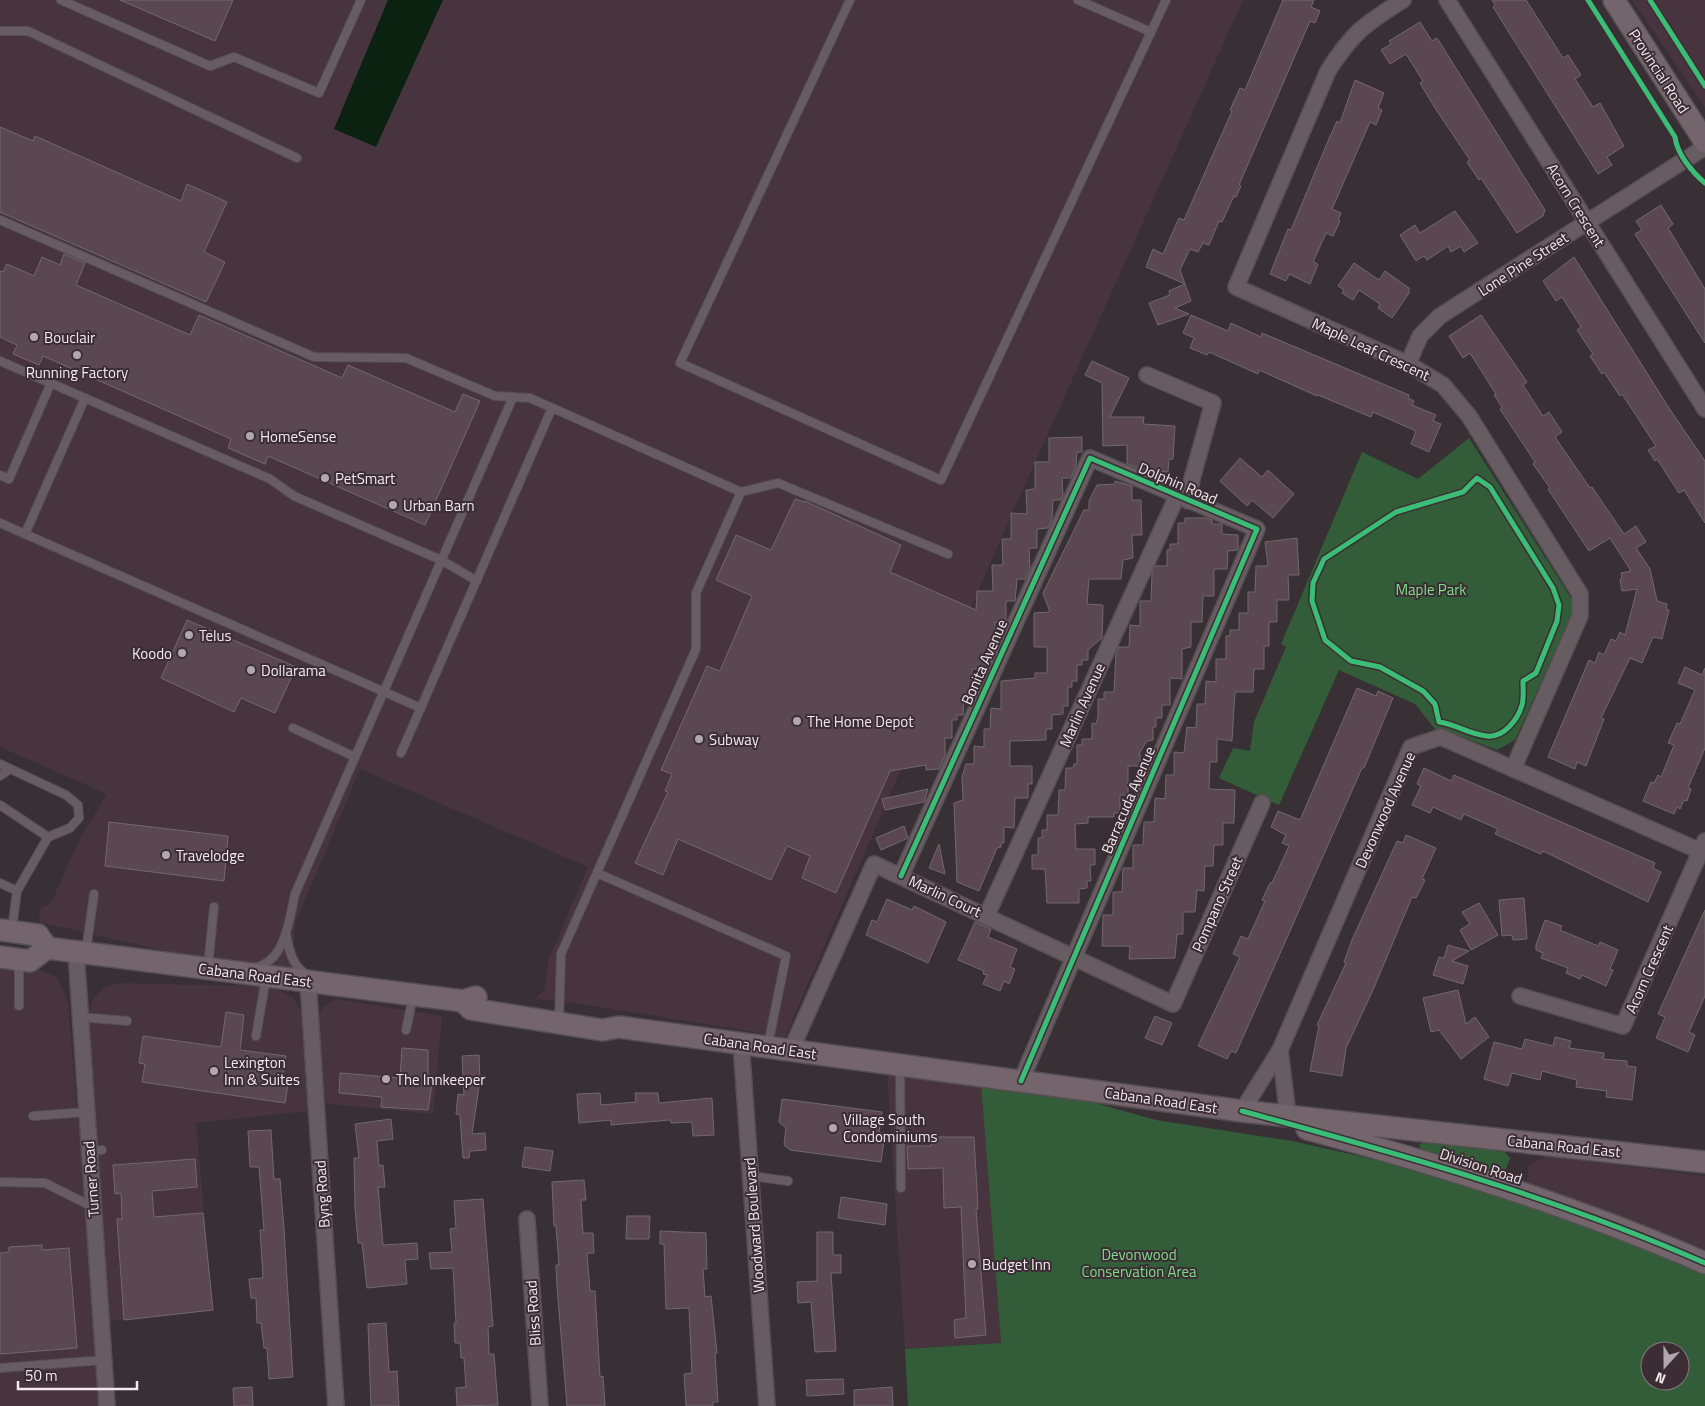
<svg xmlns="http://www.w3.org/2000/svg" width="1705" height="1406" font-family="'Titillium Web',sans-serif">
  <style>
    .built { fill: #47343f }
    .green { fill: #335d38; fill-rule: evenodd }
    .water { fill: #0c2210 }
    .building { fill: #5a4752; stroke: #70696d }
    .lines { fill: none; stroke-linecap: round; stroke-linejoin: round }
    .lane-casing { stroke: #554e52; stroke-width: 10 }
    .street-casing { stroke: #554e52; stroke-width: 18 }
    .secondary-casing { stroke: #554e52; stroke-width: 24 }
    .lane { stroke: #685c63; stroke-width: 8 }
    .street { stroke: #685c63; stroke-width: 15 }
    .secondary { stroke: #74656d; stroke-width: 21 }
    .cycleway-casing { stroke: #3c2d35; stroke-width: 8 }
    .cycleway { stroke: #3abd76; stroke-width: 5 }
    .poi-dot { fill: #b1a8ad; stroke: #3c2d35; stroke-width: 2 }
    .labels { text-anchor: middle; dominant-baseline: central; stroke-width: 4; stroke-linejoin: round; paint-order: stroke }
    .street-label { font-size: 15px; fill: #f2e8ed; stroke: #3c2d35 }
    .poi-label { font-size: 15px; fill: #f2e8ed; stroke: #3c2d35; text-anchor: start }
    .park-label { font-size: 15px; fill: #7adf87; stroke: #3c2d35 }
  </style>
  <rect width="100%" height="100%" fill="#383035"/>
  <g class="built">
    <path d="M0 0H1243L1002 536 785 1037 582 1004 535 999 545 990 548 961 588 867 360 769 295 924 294 944 299 961 314 975 197 958 39 922 40 909 51 903 80 838 107 794 0 747Z"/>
    <path d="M1632 0H1705V108Z"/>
    <path d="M0 965 39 970 57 977 68 1002 79 1135 94 1132 87 1017 93 999 104 988 119 983 272 987 293 997 301 1011 308 1111 196 1123 213 1310 107 1321 113 1391 99 1398V1406H0Z"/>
    <path d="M336 999 442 1016 433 1114 321 1103 317 1018 324 1007Z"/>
    <path d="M887 1072 981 1083 1001 1343 905 1349Z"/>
    <path d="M1547 1156 1705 1176V1258L1526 1187 1529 1165Z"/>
  </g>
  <g class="green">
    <path d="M1469 438 1571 598V615L1515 740 1497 750 1442 729H1435L1415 704 1339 670 1279 805 1219 778 1233 748 1250 751 1254 722 1286 647 1281 644 1362 452 1418 479Z"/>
    <path d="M981 1083 1070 1096 1156 1120 1292 1141 1421 1170 1561 1214 1705 1272V1406H908L905 1349 1001 1343ZM1650 1351H1680V1381H1650Z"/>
    <path d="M1437 1141 1503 1150 1510 1158 1504 1174 1421 1149 1419 1145 1424 1142Z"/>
  </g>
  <path class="water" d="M388 0H443L376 147 334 129Z"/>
  <g class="building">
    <path d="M120 0H233L215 41Z"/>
    <path d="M1283 0H1314L1311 7 1320 11 1315 23 1310 21 1239 185 1241 186 1236 197 1234 196 1222 222 1219 221 1209 245 1203 243 1198 252 1190 249 1180 270 1185 284 1146 267 1153 249 1163 254 1179 218 1184 220 1232 111 1230 110 1240 88 1245 90Z"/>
    <path d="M1492 0H1526L1563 58 1568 55 1581 75 1575 79 1593 107 1600 103 1624 146 1607 157 1612 165 1598 174 1493 7 1495 5Z"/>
    <path d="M1420 22 1432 41 1437 38 1545 210 1543 216 1517 233 1481 178 1479 180 1467 162 1470 160 1435 108 1420 83 1423 81 1406 54 1390 64 1381 50 1391 44 1389 41Z"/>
    <path d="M1355 80 1384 93 1378 108 1382 110 1376 125 1370 122 1332 209 1341 213 1338 220 1340 221 1333 236 1326 233 1313 262 1318 264 1310 284 1289 274 1286 281 1270 274 1288 229 1291 230 1328 141 1337 121 1340 123Z"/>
    <path d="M0 127 33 141 35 136 181 201 187 184 227 202 204 252 225 262 206 302 0 212Z"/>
    <path d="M1661 205 1673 224 1668 228 1705 289V343L1635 234 1642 230 1636 221Z"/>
    <path d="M1455 211 1478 243 1464 252 1461 246 1451 252 1448 246 1427 260 1424 256 1416 261 1400 235 1415 225 1420 233Z"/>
    <path d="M64 254 85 263 76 285 190 335 199 315 342 378 348 365 455 412 463 394 480 401 425 525 268 456 265 464 228 448 231 439 43 356 39 365 13 354 17 345 0 337V271L3 272 7 264 34 276 42 257 60 265Z"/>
    <path d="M1574 257 1669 408 1705 461V523L1684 490 1679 493 1657 459 1655 461 1648 450 1656 446 1622 394 1620 396 1604 372 1602 374 1590 356 1593 354 1577 330 1581 327 1562 297 1556 301 1543 281Z"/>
    <path d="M1354 263 1379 280 1385 271 1409 288V293L1392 318 1378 308 1380 304 1359 290 1353 300 1342 293 1344 290 1338 286Z"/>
    <path d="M1185 284 1191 301 1175 308 1189 314 1158 325 1149 303 1170 295 1169 291Z"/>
    <path d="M1191 315 1228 331 1231 323 1261 337 1262 333 1409 395 1408 398 1414 401 1412 405 1436 415 1433 421 1441 424 1429 452 1411 444 1416 431 1373 412 1371 417 1318 395 1317 396 1259 370 1258 374 1209 352 1207 355 1190 348 1194 338 1183 333Z"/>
    <path d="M1481 315 1527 382 1523 385 1543 416 1549 412 1562 432 1555 437 1590 488 1592 487 1624 534 1636 526 1646 542 1636 548 1650 569 1657 601 1667 604 1666 609 1669 610 1662 639 1653 637 1642 663 1630 658 1601 718 1604 719 1586 766 1577 762 1575 769 1548 757 1589 660 1595 663 1599 652 1604 655 1611 639 1616 641 1620 632 1625 635 1637 589 1622 591 1620 579H1622L1621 573 1631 571 1610 538 1589 551 1548 489 1550 488 1533 464 1535 462 1500 409 1502 407 1494 395 1496 394 1470 353 1463 358 1449 336Z"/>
    <path d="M1092 361 1129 378 1110 417H1144L1143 424 1175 426 1173 459H1169L1168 472 1142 470 1127 464V445L1103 446 1102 383 1085 375Z"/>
    <path d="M1082 437V452H1077L1076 465 1071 478H1062L1063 495 1061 500H1053L1052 519 1048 528 1037 529V548H1030L1029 550 1030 569 1025 579H1017L1015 601H1006V622H995V646H987V663L984 669H972V695L970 700H964L963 715H957V720H952V738H945V756L939 769 926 770V765L890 771 836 893 802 878 810 856 787 846 771 880 678 839 663 875 635 863 668 792 665 791 672 774 661 770 707 666 720 671 752 596 716 580 736 535 771 550 795 499 804 502 805 501 901 545 890 572 976 610 977 591H993L992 565H1003L1002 539H1011V513L1027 514 1026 490 1035 489V462H1049V438Z"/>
    <path d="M1240 458 1262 477 1268 470 1294 494 1273 518 1252 500 1247 506 1220 481Z"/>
    <path d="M1115 481 1132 486V500H1141L1142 535H1132L1133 558 1123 560 1121 579H1089L1087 604 1103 605 1102 638 1088 650V660H1082V665H1077V681H1072V687H1068V706H1063V714L1052 715V729H1046V740L1010 741V766H1032V784H1028V798H1015L1014 828 1004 827V843H1001V847L997 848 979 891 957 882 954 803 963 800 962 777 966 764H974V746L984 747V729H990L991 708 1001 709V681L1035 678V673H1047V647H1034V613L1050 612 1043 593 1084 510H1089V501L1097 485 1115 484Z"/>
    <path d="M1185 518H1207L1212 520V524H1222V534L1238 535V550L1228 551 1227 569H1214V596H1203L1202 622H1191V647L1182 649V679L1170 678V705H1162V718H1156V727H1153V740L1147 741 1140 752V766H1128V795H1120V813H1114V817H1088V823L1075 824 1076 849H1095V865H1090L1091 881H1087V888L1079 889V903H1047L1045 869H1032V855H1038V838H1042V830H1047V815H1058L1059 790H1065L1066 768H1073L1074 764H1077V745H1082V739H1092V723L1096 724 1098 717V699H1104V692H1114L1116 653 1119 647H1129L1130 625 1140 626V601H1151L1152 573 1155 566H1167V550H1170V544H1178V523H1185Z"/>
    <path d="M1297 538 1299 575H1288L1289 600H1277V622H1269V646H1264V669H1254L1253 692H1235L1232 741 1217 739V762H1210L1209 789 1235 790 1234 823H1223V845H1214L1213 866H1205L1204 891 1197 890 1195 912H1183V934H1177L1175 958 1129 959 1130 946H1102L1103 915H1113V892H1122L1123 868H1133V845H1143L1144 822H1154L1155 798 1165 799 1166 775H1174V752L1184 753 1187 727 1196 728 1197 704H1205L1206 681 1216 682V659H1226V636H1230V630H1239V613H1248V592H1255L1256 566H1268L1265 542Z"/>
    <path d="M187 620 296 667 275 713 241 698 234 712 161 678Z"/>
    <path d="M1685 667 1702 675 1705 668V748L1688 788 1691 789 1687 801 1684 800 1680 809 1677 807 1674 814 1643 801 1651 782 1654 783 1658 775 1661 777 1674 745 1668 743 1677 723 1680 724 1695 690 1678 683Z"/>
    <path d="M1357 688 1376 696 1378 691 1393 698 1364 768H1362L1236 1053 1231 1051 1227 1059 1198 1046 1240 957 1233 954 1241 936 1248 939 1265 901 1262 900 1270 883H1272L1289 846 1282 843 1286 835 1271 827 1278 811 1300 820Z"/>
    <path d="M1424 768 1451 781 1454 775 1655 863 1653 868 1661 872 1648 902 1543 851 1541 854 1495 834 1498 829 1464 814 1461 820 1433 807 1430 813 1412 805 1421 786 1417 784Z"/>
    <path d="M928 789 924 802 885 810 882 799Z"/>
    <path d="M109 822 228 836 224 881 105 866Z"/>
    <path d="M904 826 908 838 881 850 876 838Z"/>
    <path d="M1406 835 1436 848 1422 879 1425 880 1416 898 1412 897 1373 990 1346 1048 1342 1076 1310 1071 1319 1026 1317 1025 1346 963 1344 962 1352 940 1397 841 1403 843Z"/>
    <path d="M939 844 945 874 929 868Z"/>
    <path d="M1524 898 1527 939 1513 940 1512 935 1502 936 1499 900Z"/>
    <path d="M887 899 912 910 914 906 946 922 928 963 866 935 872 920 877 922Z"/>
    <path d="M1479 903 1498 935 1471 950 1460 930 1470 924 1462 912Z"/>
    <path d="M1705 910V996L1689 1032 1695 1035 1688 1052 1656 1038 1665 1017 1658 1014Z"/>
    <path d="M1545 920 1562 926 1560 930 1598 946 1600 942 1618 950 1610 969 1613 970 1606 986 1582 975 1580 979 1566 973 1568 968 1541 958 1543 953 1536 950V945Z"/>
    <path d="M975 922 991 929 988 937 1017 949 1010 967 1015 969 1009 984 1004 981 1000 991 983 984 987 975 983 974 984 971 958 960Z"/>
    <path d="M1448 945 1469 951 1452 961 1468 966 1463 984 1433 975 1439 957 1444 958Z"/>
    <path d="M1458 990 1466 1024 1475 1017 1489 1037 1461 1059 1439 1030 1431 1032 1423 998Z"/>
    <path d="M226 1012 244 1015 240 1050 286 1056 283 1077 289 1078 285 1103 142 1082 145 1064 139 1063 143 1036 221 1047Z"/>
    <path d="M1155 1016 1172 1023 1162 1045 1145 1038Z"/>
    <path d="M1555 1037 1571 1041 1569 1048 1604 1053 1603 1059 1627 1061V1066L1636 1067 1632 1100 1606 1097 1607 1091 1576 1087 1577 1080 1542 1071 1540 1080 1512 1073 1508 1086 1484 1079 1494 1042 1522 1049 1525 1039 1553 1046Z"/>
    <path d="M402 1048 428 1050V1077H433L428 1110 381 1107 382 1097 339 1093 340 1073 400 1078Z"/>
    <path d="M479 1055 480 1080 472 1134 485 1133 486 1150 470 1151 469 1158H463L460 1115 456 1114 458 1094 464 1095 462 1056Z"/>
    <path d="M600 1093 601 1105 636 1102 635 1093H658L659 1103 712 1098 714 1135 693 1136 692 1122 671 1123 670 1120 611 1125V1120L579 1123 577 1094Z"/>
    <path d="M782 1099 882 1112 879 1133H885L881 1162 790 1150 784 1145 786 1128 779 1122Z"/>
    <path d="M391 1119 393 1139 377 1141 379 1166 383 1165 385 1187H378L383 1245 417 1243 418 1259 405 1260 407 1284 367 1288 362 1243H358L355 1208 354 1158H359L355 1124Z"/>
    <path d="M271 1130 274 1179H280L284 1229 293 1377 269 1379 267 1348H264L261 1323H257L256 1298H251L249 1279 263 1278 260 1230H264L259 1167H250L248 1131Z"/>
    <path d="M931 1137H974L978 1209H976L986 1335 955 1338 954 1320 966 1318 961 1207 944 1208 943 1168 908 1169 907 1146H931Z"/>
    <path d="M525 1147 553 1151 550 1171 522 1167Z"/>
    <path d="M195 1159 197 1187 152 1191 154 1217 203 1213 213 1310 124 1320 117 1219H122L121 1193 115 1194 113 1165Z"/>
    <path d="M584 1180 586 1200H581L583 1233H593L594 1253H587L590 1291H595L600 1377 603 1376 605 1406H567L557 1287 556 1265H559L556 1226H554L552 1182Z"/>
    <path d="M841 1197 887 1204 885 1225 838 1218Z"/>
    <path d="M483 1199 493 1326 488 1327 489 1354H494L498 1405 457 1406 456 1388 466 1387 464 1358H461L460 1343H455L454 1323H456L453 1268 431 1269 429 1253 452 1252 450 1229 456 1228 454 1201Z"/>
    <path d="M627 1216H650L649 1239H626Z"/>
    <path d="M660 1231 706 1233 707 1269H703L705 1297 711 1296 717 1353H715L718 1402H713V1406H686L684 1374 692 1373 689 1308 666 1309 664 1244H660Z"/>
    <path d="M817 1232H833V1255H841V1273H831L836 1351 815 1352 811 1302 798 1303 797 1282 817 1281Z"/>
    <path d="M42 1245V1250L69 1248 77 1348 0 1354V1253L9 1252V1247Z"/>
    <path d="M386 1323 389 1372 397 1371 399 1406H371L368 1324Z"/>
    <path d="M843 1379 844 1394 807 1396 806 1380Z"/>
    <path d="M252 1387 253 1406H234L233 1388Z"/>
    <path d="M892 1387 893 1406H854V1390Z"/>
  </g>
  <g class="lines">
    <g class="lane-casing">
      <g id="lane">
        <path d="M61 0 210 66 234 57 319 93 361 0"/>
        <path d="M850 0 680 363 941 480 1166 0"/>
        <path d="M1078 0 1151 32"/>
        <path d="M0 31H28L297 158"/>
        <path d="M0 220 314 357 406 358 495 396 530 398 741 492"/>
        <path d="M0 361 270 479 294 496 441 560 477 581"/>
        <path d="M0 475 9 479 51 383"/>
        <path d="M0 523 421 708"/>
        <path d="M25 534 85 398"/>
        <path d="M293 728 355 757"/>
        <path d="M401 753 552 408"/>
        <path d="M0 764 66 795 78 805 79 818 70 828 48 837"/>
        <path d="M0 776 10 769"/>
        <path d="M0 805 48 837 17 891 12 929"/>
        <path d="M597 873 786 956 768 1045"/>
        <path d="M0 883 17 891"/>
        <path d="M286 934C289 950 292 966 307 975"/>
        <path d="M86 951 94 894"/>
        <path d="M19 961V1006"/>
        <path d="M208 967 214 907"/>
        <path d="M254 968C286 961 289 920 295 894L513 397"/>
        <path d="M80 1017 127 1021"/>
        <path d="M559 1021 561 954 696 649V593L741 492 778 483 948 554"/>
        <path d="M406 1030 413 997"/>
        <path d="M256 1036 266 978"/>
        <path d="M900 1067 901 1188"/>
        <path d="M33 1116 87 1112"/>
        <path d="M89 1151 102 1150"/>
        <path d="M751 1176 788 1181"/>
        <path d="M0 1182 45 1183 93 1207"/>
        <path d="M0 1368 104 1360"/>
      </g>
    </g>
    <g class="street-casing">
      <g id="street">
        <path d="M1403 0C1365 24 1352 33 1328 71L1236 287 1408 364 1443 385 1469 416 1580 594V616L1513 769"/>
        <path d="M1447 0 1705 409"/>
        <path d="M1408 364 1420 336 1440 316 1705 147"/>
        <path d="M1147 375 1213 403 1192 479 1188 501"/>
        <path d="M901 876 1090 458 1257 529 1021 1081"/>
        <path d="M987 915 1177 496"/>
        <path d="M76 952 107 1406"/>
        <path d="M308 981 336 1406"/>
        <path d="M1520 996 1623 1026 1705 841"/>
        <path d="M741 1043 767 1406"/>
        <path d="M791 1050 874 864 1173 1004 1262 803"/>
        <path d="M1280 1050 1288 1116"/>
        <path d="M1242 1111 1280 1050 1411 747 1441 737 1700 851"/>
        <path d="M527 1219 540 1406"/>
      </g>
    </g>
    <g class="secondary-casing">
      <g id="secondary">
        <path d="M1614 0 1705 142"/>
        <path d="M0 930 38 935 47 948"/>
        <path d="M0 957 30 961 47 948 463 1001 476 997"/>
        <path d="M463 1001 471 1009 602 1030 619 1027 1242 1111 1705 1162"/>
        <path d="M1307 1129C1443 1165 1577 1207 1705 1263"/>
      </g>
    </g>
    <use href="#lane" class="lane"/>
    <use href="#street" class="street"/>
    <use href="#secondary" class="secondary"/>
    <g class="cycleway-casing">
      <g id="cycleway">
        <path d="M1588 0 1675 137C1677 154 1692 172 1705 183"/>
        <path d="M1650 0 1705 86"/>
        <path d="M1477 478 1490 487 1553 588 1559 605 1557 621 1536 673 1523 681C1523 689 1524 698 1522 705 1518 719 1504 738 1487 736 1470 735 1456 724 1439 722L1435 704 1423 691 1380 667 1351 661 1325 640 1312 601 1313 583 1324 559 1396 512 1463 492Z"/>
        <path d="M901 876 1090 458 1257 529 1021 1081"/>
        <path d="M1242 1111C1399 1154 1556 1197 1705 1263"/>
      </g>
    </g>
    <use href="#cycleway" class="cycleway"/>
  </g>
  <g class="poi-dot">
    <circle cx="34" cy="337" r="5"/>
    <circle cx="77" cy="355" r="5"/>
    <circle cx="250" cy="436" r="5"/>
    <circle cx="325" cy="478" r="5"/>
    <circle cx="393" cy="505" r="5"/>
    <circle cx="189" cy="635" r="5"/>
    <circle cx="182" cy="653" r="5"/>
    <circle cx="251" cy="670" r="5"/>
    <circle cx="797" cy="721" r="5"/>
    <circle cx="699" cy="739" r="5"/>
    <circle cx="166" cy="855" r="5"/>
    <circle cx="214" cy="1071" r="5"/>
    <circle cx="386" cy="1079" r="5"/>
    <circle cx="833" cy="1128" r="5"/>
    <circle cx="972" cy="1264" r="5"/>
  </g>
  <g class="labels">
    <g class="street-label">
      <text transform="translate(1659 71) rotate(57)">Provincial Road</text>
      <text transform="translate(1576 205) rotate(58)">Acorn Crescent</text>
      <text transform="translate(1523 264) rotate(-33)">Lone Pine Street</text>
      <text transform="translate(1371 349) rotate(25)">Maple Leaf Crescent</text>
      <text transform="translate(1178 483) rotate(23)">Dolphin Road</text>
      <text transform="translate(984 662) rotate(-66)">Bonita Avenue</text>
      <text transform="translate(1082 705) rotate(-66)">Marlin Avenue</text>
      <text transform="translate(1128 800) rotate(-67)">Barracuda Avenue</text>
      <text transform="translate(1385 810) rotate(-66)">Devonwood Avenue</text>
      <text transform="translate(945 896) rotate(25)">Marlin Court</text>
      <text transform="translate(1217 904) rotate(-66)">Pompano Street</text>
      <text transform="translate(1649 969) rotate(-66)">Acorn Crescent</text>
      <text transform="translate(255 975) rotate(7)">Cabana Road East</text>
      <text transform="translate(760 1046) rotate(8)">Cabana Road East</text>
      <text transform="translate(1161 1100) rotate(8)">Cabana Road East</text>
      <text transform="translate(1564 1146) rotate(6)">Cabana Road East</text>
      <text transform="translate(1481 1166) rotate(18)">Division Road</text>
      <text transform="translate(91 1179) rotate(-94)">Turner Road</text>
      <text transform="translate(322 1194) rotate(-94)">Byng Road</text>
      <text transform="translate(754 1225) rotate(-94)">Woodward Boulevard</text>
      <text transform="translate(533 1313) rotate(-94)">Bliss Road</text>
    </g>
    <g class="poi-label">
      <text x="44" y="337">Bouclair</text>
      <text x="77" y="372" text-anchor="middle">Running Factory</text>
      <text x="260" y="436">HomeSense</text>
      <text x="335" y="478">PetSmart</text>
      <text x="403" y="505">Urban Barn</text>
      <text x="199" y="635">Telus</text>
      <text x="172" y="653" text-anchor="end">Koodo</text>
      <text x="261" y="670">Dollarama</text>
      <text x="807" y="721">The Home Depot</text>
      <text x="709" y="739">Subway</text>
      <text x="176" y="855">Travelodge</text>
      <text x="224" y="1062">Lexington<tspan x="224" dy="17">Inn &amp; Suites</tspan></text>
      <text x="396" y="1079">The Innkeeper</text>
      <text x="843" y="1119">Village South<tspan x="843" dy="17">Condominiums</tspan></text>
      <text x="982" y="1264">Budget Inn</text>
    </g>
    <g class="park-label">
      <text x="1431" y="589">Maple Park</text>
      <text x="1139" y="1254">Devonwood<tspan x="1139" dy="17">Conservation Area</tspan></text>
    </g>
  </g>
  <g transform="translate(1665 1366) rotate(201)"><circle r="24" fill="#3c2d35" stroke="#85787f"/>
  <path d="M0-4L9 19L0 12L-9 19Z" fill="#b1a8ad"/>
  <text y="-8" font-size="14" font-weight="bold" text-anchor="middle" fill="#f2e8ed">N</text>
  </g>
  <path d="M18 1381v8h119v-8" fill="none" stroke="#f2e8ed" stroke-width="2.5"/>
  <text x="25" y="1381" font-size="15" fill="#f2e8ed" stroke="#3c2d35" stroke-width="4" paint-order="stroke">50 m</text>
</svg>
